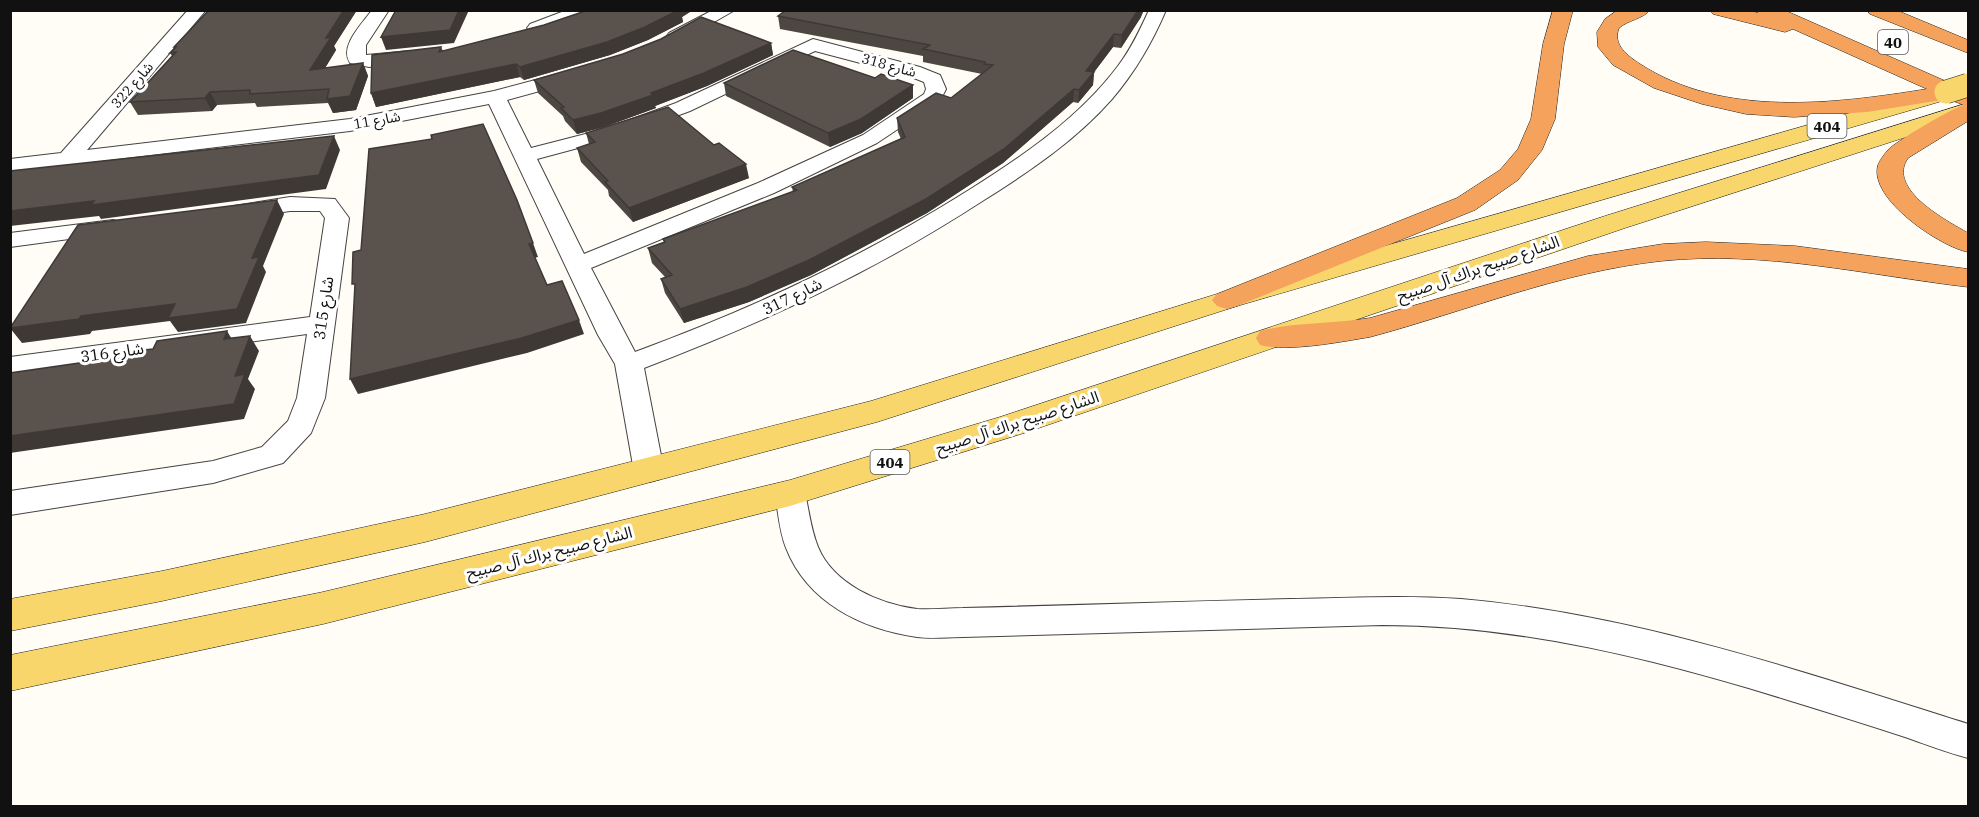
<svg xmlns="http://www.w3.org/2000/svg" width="1979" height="817" font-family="'IBM Plex Serif','Noto Sans Arabic',serif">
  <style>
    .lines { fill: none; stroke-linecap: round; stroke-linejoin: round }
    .street-casing { stroke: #444; stroke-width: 2 }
    .primary-casing { stroke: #222; stroke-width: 1 }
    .highway-casing { stroke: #222; stroke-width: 1 }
    .street { fill: #fff; fill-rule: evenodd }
    .primary { fill: #f9d66b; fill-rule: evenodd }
    .highway { fill: #f5a25d; fill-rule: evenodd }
    .primary-bridge-casing { stroke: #222; stroke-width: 24; stroke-linecap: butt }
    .primary-bridge { stroke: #f9d66b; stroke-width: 23 }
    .wall { fill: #4d4742 }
    .shaded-wall { fill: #3f3936 }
    .building { fill: #5a524d; stroke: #3f3936; stroke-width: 1.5 }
    .labels { text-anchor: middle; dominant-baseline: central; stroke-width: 6; stroke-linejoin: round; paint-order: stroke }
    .far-street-label { font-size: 14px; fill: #111; stroke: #fff }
    .shield { fill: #fff; stroke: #585858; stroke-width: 1.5 }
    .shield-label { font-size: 15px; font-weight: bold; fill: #111 }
    .street-label { font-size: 16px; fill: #111; stroke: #fff }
  </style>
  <rect width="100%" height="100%" fill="#fffdf5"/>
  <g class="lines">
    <g class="street-casing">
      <g id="street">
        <path d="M188 10H206L87 150 350 119 494 91 573 70 580 72 583 76 580 80 507 100 531 148 605 129 676 103 813 39 920 67 940 75 946 89 940 101 877 143 774 193 591 268 635 352C756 307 859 259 969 190 1023 156 1079 118 1118 66 1131 49 1140 30 1149 10H1166C1152 43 1135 72 1112 99 1076 140 1030 171 984 200 873 272 767 321 644 368L664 471 660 479 649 482 638 479 634 471 615 364 598 335 489 104 350 131 10 172V159L61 153ZM815 51 906 75 924 82 926 89 924 94 863 135 758 183 584 254 537 159 619 137 690 111Z"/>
        <path d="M372 10H389L366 45V55L410 51 417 53 419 57 417 61 369 67 350 63C339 46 362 24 372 10Z"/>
        <path d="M567 10H593L591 14 542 32H530L527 28 530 24Z"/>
        <path d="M713 10H735L681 41H669L666 37 669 33Z"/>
        <path d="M290 197 335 199 349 218 325 398 311 433 283 463 213 483 10 515V491L213 461 262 447 288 421 297 398 307 334 10 375V357L310 317 325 218 320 211H290L242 218 234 216 230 211 234 206Z"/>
        <path d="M113 220 121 222 125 227 121 232 10 247V233Z"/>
        <path d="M790 482 801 485 805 493C809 511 811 530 818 547 833 584 879 604 917 609 931 610 948 608 963 608 1072 606 1182 601 1291 599 1348 598 1404 595 1461 599 1634 614 1803 672 1968 724V758C1948 753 1928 745 1908 738 1869 725 1830 713 1791 701 1659 660 1522 625 1382 625L963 637C948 637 932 639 917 637 861 629 807 602 786 548 779 530 778 511 775 493L779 485Z"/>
      </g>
    </g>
    <g class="primary-casing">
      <g id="primary">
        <path d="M1934 89 1942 91 1945 96 1942 101 1237 306 877 422 425 542 162 601 10 631V599L162 571 425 514 871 401 1217 294Z"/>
        <path d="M1968 103V117L1625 228 1024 433 790 506 323 624 10 691V655L323 592 790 480 1000 417 1605 216Z"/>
      </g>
    </g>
    <g class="highway-casing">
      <g id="highway">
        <path d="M1553 10H1573L1564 44 1555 119 1542 150 1518 180 1475 210 1237 306 1227 309 1217 306 1212 300 1217 294 1457 198 1500 170 1518 149 1531 119 1543 44Z"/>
        <path d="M1618 10H1650C1643 19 1628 20 1619 28 1612 45 1628 56 1640 64 1723 118 1834 104 1927 89L1793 29 1785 32 1713 14 1710 10H1747L1758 13 1756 10H1784L1968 91V121L1908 158C1886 189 1947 221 1968 233V252C1941 247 1868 199 1878 165 1880 160 1885 153 1889 149 1897 141 1952 108 1964 105L1948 99 1867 112 1794 117 1746 114 1702 104 1654 88 1613 65 1598 47 1597 32 1605 19Z"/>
        <path d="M1867 10H1896L1968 40V53L1870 14Z"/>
        <path d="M1706 242 1795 246 1968 269V287C1866 275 1764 250 1661 261 1560 272 1467 311 1370 337 1340 342 1289 352 1260 345L1256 338 1260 331C1294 322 1334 324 1370 318L1588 256 1663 244Z"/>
      </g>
    </g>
    <use href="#street" class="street"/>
    <use href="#primary" class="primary"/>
    <use href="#highway" class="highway"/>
    <g class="primary-bridge-casing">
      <path id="primary-bridge" d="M1946 92 1968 85"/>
    </g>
    <use href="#primary-bridge" class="primary-bridge"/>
  </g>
  <g class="wall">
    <path d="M209 10H357L334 46 336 50 325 68 363 63 368 76 356 110 333 113 328 103 257 107 255 103 217 105 212 111 138 115 130 102 172 56 170 53 175 48 174 47Z"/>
    <path d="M588 10H693L682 17 683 22 648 40 610 55 524 80 520 77 376 107 371 93 441 47 443 51 544 25Z"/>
    <path d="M778 16 1141 17 1121 48 1113 47 1094 72 1093 85 1078 103 1073 102 1003 163 927 213 811 275 749 302 684 323 665 293 661 279 665 277 652 263 648 248 664 242 663 239 793 192 792 187 901 139 898 132 897 118 951 98 982 74 923 62V56L780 29Z"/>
    <path d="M771 43 773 55 707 86 655 106 656 108 604 127 577 134 565 121 563 116 538 93 534 80Z"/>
    <path d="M875 78 913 85V98L862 133 830 147 726 96 724 83Z"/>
    <path d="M586 133 749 178 633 222 609 196 608 190 581 162 577 148 589 144Z"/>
  </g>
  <g class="shaded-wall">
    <path d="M344 10H357L334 46 336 50 316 83 310 70 326 38Z"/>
    <path d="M459 10H469L454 43 386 50 381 37Z"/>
    <path d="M675 10H693L682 17 683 22 648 40 610 55 524 80 520 67Z"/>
    <path d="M1138 10H1144L1141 17 1121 48 1122 35Z"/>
    <path d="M1114 34 1113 47 1089 79 1094 72 1093 85 1078 103 1079 90 1086 71Z"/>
    <path d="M771 43 773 55 707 86 655 106 656 108 604 127 577 134 573 120 651 93Z"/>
    <path d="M363 63 368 76 356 110 333 113 327 99Z"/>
    <path d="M516 64 520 77 376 107 371 93Z"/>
    <path d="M913 85V98L862 133 830 147 828 133Z"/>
    <path d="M1074 89 1073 102 1003 163 927 213 811 275 749 302 684 323 680 309Z"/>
    <path d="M210 92 217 105 212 111 205 98Z"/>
    <path d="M334 136 340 150 326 189 101 219 99 216 10 226V211Z"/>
    <path d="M746 164 749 178 633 222 629 208Z"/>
    <path d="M277 200 284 214 263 266 266 272 246 323 178 332 170 321 92 331 90 334 22 343 10 328 81 316 252 258Z"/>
    <path d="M533 243 538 257 534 258 529 244Z"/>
    <path d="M579 320 584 334 527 353 358 394 350 379Z"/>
    <path d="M227 331 236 346 224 339Z"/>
    <path d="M250 336 259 351 248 379 255 389 244 419 10 453V436L235 376Z"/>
  </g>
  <g class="building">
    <path d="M209 10H344L326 38 331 37 310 70 363 63 350 96 327 99 329 89 250 94V90L210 92 205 98 130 102 176 52 170 53 176 47H174Z"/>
    <path d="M396 10H459L450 30 381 37Z"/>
    <path d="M588 10H679L645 27 607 42 520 67 516 64 371 93 372 55 441 47 439 52 544 25Z"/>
    <path d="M786 10H1138L1122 35 1114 34 1086 71 1094 72 1079 90 1074 89 1004 149 926 199 809 260 747 287 680 309 661 279 672 275 648 248 665 242 663 239 797 190 792 187 905 137 897 118 936 93 951 98 993 65 984 64 985 62 923 49 930 45 778 16Z"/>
    <path d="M701 17 771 43 704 73 651 93 653 95 601 113 573 120 561 108 564 107 534 80 623 54 661 39Z"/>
    <path d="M793 50 875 78 881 74 913 85 861 119 828 133 724 83Z"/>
    <path d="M668 107 714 145 719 143 746 164 629 208 605 182 608 181 577 148 595 142 586 133Z"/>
    <path d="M483 124 517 200 533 243 529 244 547 285 562 281 579 320 522 338 350 379 355 284H352L353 252 361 250 369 149 432 139 431 135Z"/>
    <path d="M334 136 319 175 91 205 94 201 10 211V171Z"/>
    <path d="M277 200 252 258 259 257 237 309 168 318 175 304 81 316 79 319 10 328 78 225Z"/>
    <path d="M227 331 224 339 250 336 235 376 245 374 234 404 10 436V373L142 354 144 350 153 349 157 341Z"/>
  </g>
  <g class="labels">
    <g class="far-street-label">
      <text transform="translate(889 65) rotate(15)">شارع 318</text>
      <text transform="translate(132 85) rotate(-49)">شارع 322</text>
      <text transform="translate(377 120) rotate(-10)">شارع 11</text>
    </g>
    <g class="shield">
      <rect x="1878" y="30" width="30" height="24" rx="4.5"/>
      <rect x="1807.5" y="114" width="39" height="24" rx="4.5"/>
      <rect x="870.5" y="450" width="39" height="24" rx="4.5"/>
    </g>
    <g class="shield-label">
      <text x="1893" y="42">40</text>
      <text x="1827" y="126">404</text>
      <text x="890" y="462">404</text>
    </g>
    <g class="street-label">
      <text transform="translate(1478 268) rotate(-19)">الشارع صبيح براك آل صبيح</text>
      <text transform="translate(792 296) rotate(-26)">شارع 317</text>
      <text transform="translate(323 308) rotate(-82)">شارع 315</text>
      <text transform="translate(112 352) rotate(-8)">شارع 316</text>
      <text transform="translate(1017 422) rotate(-18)">الشارع صبيح براك آل صبيح</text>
      <text transform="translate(549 552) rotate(-14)">الشارع صبيح براك آل صبيح</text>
    </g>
  </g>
  <rect width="1979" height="817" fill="none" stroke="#111111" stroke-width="24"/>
</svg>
